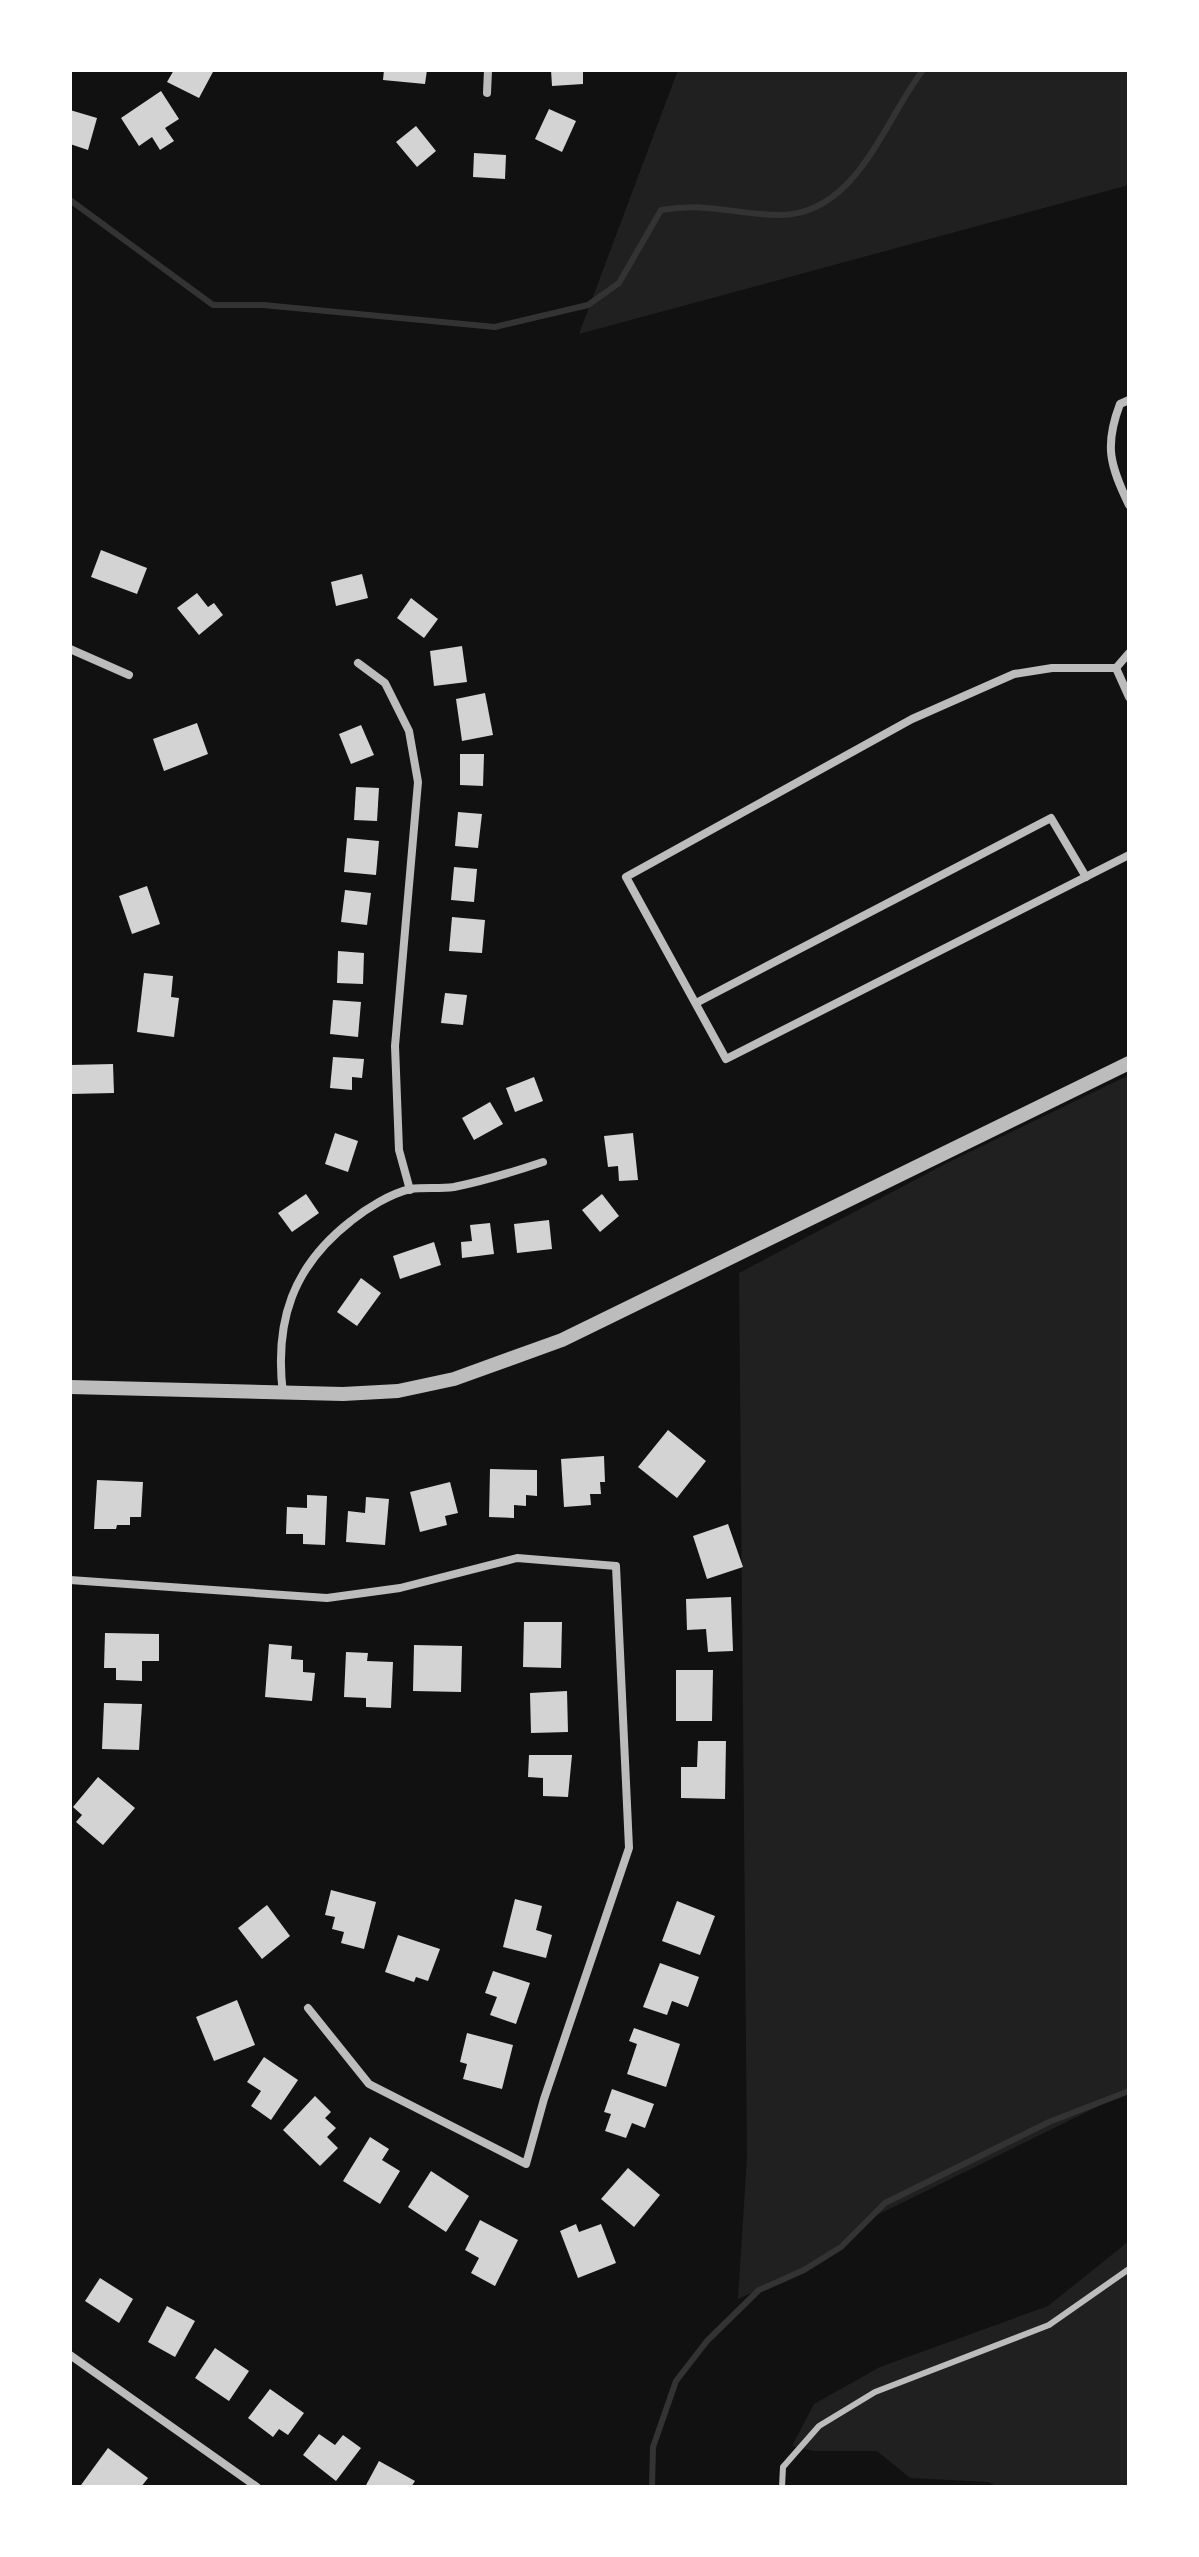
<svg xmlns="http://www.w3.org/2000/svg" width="1199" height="2557" font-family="Figtree,sans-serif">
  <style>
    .green { fill: #202020 }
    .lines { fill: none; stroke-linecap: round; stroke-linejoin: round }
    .stream { stroke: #333; stroke-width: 6 }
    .building { fill: #d3d3d3 }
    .service { stroke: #bcbcbc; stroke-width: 6 }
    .minor { stroke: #bcbcbc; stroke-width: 8 }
    .tertiary { stroke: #bcbcbc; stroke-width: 14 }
  </style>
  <rect width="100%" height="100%" fill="#111"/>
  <g class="green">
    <path d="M678 70H1129V185L579 334Z"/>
    <path d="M1129 1075V2091L869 2219C829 2259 789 2276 738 2299L747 2157 739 1273 947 1163Z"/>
    <path d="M1129 2241V2487H997L989 2482 910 2478 877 2451H814L792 2446 814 2404 880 2367 1048 2306Z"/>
  </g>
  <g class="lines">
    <g class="stream">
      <path d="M70 200 213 305H263L495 327 588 305 619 283 661 210C708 202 732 214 777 215 856 217 883 122 923 70"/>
      <path d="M652 2487 653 2447 676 2381 707 2341 759 2290 804 2270 841 2247 885 2203 1049 2122 1129 2091"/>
    </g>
  </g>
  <g class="building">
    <path d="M174 70H214L199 98 167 82Z"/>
    <path d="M384 70H427L425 84 383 80Z"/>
    <path d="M551 70H583V84L552 86Z"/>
    <path d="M161 91 179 119 165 128 174 141 160 150 152 137 139 146 121 118Z"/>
    <path d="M549 109 576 121 562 152 535 139Z"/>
    <path d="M70 110 97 118 88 150 70 144Z"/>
    <path d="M416 126 436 151 417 167 396 142Z"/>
    <path d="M474 153 506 155 505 179 473 177Z"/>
    <path d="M101 550 147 568 137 594 91 577Z"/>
    <path d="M362 574 368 598 336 606 331 582Z"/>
    <path d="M197 593 208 607 214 603 223 615 199 635 177 608Z"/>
    <path d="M411 598 438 619 424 638 397 618Z"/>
    <path d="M462 646 467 682 434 686 430 651Z"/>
    <path d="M485 693 493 735 462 741 456 699Z"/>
    <path d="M197 723 208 754 164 771 153 739Z"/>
    <path d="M361 725 374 755 351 764 339 734Z"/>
    <path d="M460 754H484L483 786 460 785Z"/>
    <path d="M356 787 379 788 377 821 354 820Z"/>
    <path d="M458 812 482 814 478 848 455 846Z"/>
    <path d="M347 838 379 841 376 875 344 872Z"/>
    <path d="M454 867 477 869 474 902 451 900Z"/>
    <path d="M147 886 160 924 132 934 119 896Z"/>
    <path d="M345 890 371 893 367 925 341 922Z"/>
    <path d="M452 917 485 920 482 953 449 951Z"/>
    <path d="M338 951 364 953 363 984 337 983Z"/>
    <path d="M144 973 173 976 171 997 179 998 174 1037 137 1032Z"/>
    <path d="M445 993 467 995 463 1025 441 1023Z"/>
    <path d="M333 1000 361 1002 358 1037 330 1034Z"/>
    <path d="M333 1057 364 1059 362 1078 352 1077V1090L330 1088Z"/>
    <path d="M113 1064 114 1093 70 1094V1065Z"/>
    <path d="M534 1077 543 1101 515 1112 506 1088Z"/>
    <path d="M490 1102 503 1124 474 1140 462 1118Z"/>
    <path d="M335 1133 358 1141 348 1172 325 1164Z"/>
    <path d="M633 1133 638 1180 619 1181 618 1166 608 1167 604 1136Z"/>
    <path d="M306 1194 319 1213 292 1232 278 1213Z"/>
    <path d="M602 1194 619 1216 600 1232 582 1210Z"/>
    <path d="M549 1220 552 1249 517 1253 514 1224Z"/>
    <path d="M490 1223 494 1254 462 1258 461 1242 472 1241 470 1225Z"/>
    <path d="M434 1242 441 1265 400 1279 393 1256Z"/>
    <path d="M361 1278 381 1293 357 1326 337 1312Z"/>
    <path d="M668 1430 706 1461 677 1498 638 1467Z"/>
    <path d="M604 1456 605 1482H600L601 1494H590L591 1505 564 1507 561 1459Z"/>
    <path d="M490 1469 537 1470V1496L526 1495V1506L514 1505V1518L489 1517Z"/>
    <path d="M97 1480 143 1482 141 1517H130V1525H117L116 1529H94Z"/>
    <path d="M450 1482 458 1513 445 1516 447 1525 420 1532 410 1492Z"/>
    <path d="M307 1495 327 1496 325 1545 303 1544V1534H286L287 1507 307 1508Z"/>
    <path d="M366 1497 389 1499 385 1545 346 1542 348 1511 365 1513Z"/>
    <path d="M728 1524 743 1567 707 1579 693 1536Z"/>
    <path d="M731 1597 733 1651 708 1652 706 1629 687 1630 686 1599Z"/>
    <path d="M524 1622H562L561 1668 523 1667Z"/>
    <path d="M105 1633 159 1634V1661H142V1681L116 1680V1668H104Z"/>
    <path d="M269 1644 292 1646 291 1659 303 1660V1672L315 1673 312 1701 265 1697Z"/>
    <path d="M414 1645 462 1646 461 1692 413 1691Z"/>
    <path d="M346 1652 368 1653 367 1661 393 1662 391 1708 366 1707V1698L344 1697Z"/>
    <path d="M676 1670H713L712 1721H676Z"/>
    <path d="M567 1691 568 1732 531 1733 530 1693Z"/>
    <path d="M104 1703 142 1704 139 1750 102 1749Z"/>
    <path d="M698 1741H726L725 1799 681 1798V1767H697Z"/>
    <path d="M529 1755H572L568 1797 543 1796V1778L528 1777Z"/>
    <path d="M98 1777 135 1808 103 1845 76 1822 82 1815 73 1807Z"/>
    <path d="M331 1890 376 1902 364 1949 341 1943 344 1932 332 1929 335 1917 325 1915Z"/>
    <path d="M515 1899 542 1906 536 1930 552 1935 546 1958 503 1947Z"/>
    <path d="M677 1901 715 1916 700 1955 662 1941Z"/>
    <path d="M267 1905 290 1936 262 1959 238 1928Z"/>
    <path d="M398 1935 440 1949 428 1981 416 1977 414 1982 385 1972Z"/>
    <path d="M660 1963 699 1977 688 2007 672 2001 667 2015 643 2007Z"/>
    <path d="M493 1971 530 1983 516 2024 490 2015 497 1997 485 1993Z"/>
    <path d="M237 2000 255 2045 214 2061 196 2017Z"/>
    <path d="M634 2028 680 2044 666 2087 627 2074 637 2044 629 2041Z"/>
    <path d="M467 2033 513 2045 502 2089 463 2079 467 2064 460 2062Z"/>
    <path d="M264 2057 298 2080 271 2120 251 2106 261 2091 247 2082Z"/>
    <path d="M612 2089 654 2104 645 2128 632 2123 626 2138 605 2131 611 2114 604 2112Z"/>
    <path d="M315 2096 331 2112 325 2118 336 2128 327 2137 338 2148 320 2166 283 2130Z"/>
    <path d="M370 2137 389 2149 382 2160 400 2171 380 2204 343 2181Z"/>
    <path d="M628 2168 660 2195 634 2227 601 2199Z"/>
    <path d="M431 2171 469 2196 446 2232 408 2207Z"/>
    <path d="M480 2220 518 2240 495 2286 471 2273 479 2258 465 2250Z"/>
    <path d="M576 2224 579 2232 601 2224 616 2263 578 2278 560 2231Z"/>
    <path d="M100 2278 133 2299 119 2323 85 2301Z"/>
    <path d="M167 2306 195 2321 175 2357 148 2342Z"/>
    <path d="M215 2348 249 2371 229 2401 195 2378Z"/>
    <path d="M270 2389 304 2413 288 2435 279 2429 273 2437 248 2418Z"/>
    <path d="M319 2434 335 2445 343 2435 361 2448 336 2481 303 2455Z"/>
    <path d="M108 2448 148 2478 141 2487 81 2485Z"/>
    <path d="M379 2461 415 2481 411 2487H365Z"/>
  </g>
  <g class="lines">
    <path class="service" d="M782 2487 783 2467 819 2426 875 2392 1049 2325 1129 2269"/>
    <g class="minor">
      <path d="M487 93 488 70"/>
      <path d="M1129 400 1120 404C1104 446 1110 465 1129 505"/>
      <path d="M70 649 129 675"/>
      <path d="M358 663 385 683 409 731 418 782 395 1046 399 1150 410 1190"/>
      <path d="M1116 668H1052L1014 674 912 719 626 877 726 1059 1129 855"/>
      <path d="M1116 668 1129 697"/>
      <path d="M1116 668 1129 653"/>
      <path d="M696 1003 1051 818 1086 877"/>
      <path d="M283 1394C274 1321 293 1266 351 1221 367 1208 390 1194 410 1189 424 1187 439 1189 454 1187 484 1181 513 1172 543 1162"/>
      <path d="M70 1580 327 1598 400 1588 517 1558 616 1566 629 1848 544 2099 526 2164 369 2084 308 2008"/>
      <path d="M70 2355 257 2487"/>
    </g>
    <path class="tertiary" d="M70 1387 343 1394 398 1391 454 1379 562 1340 1129 1063"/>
  </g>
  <rect width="1199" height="2557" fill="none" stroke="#ffffff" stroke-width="144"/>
</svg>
